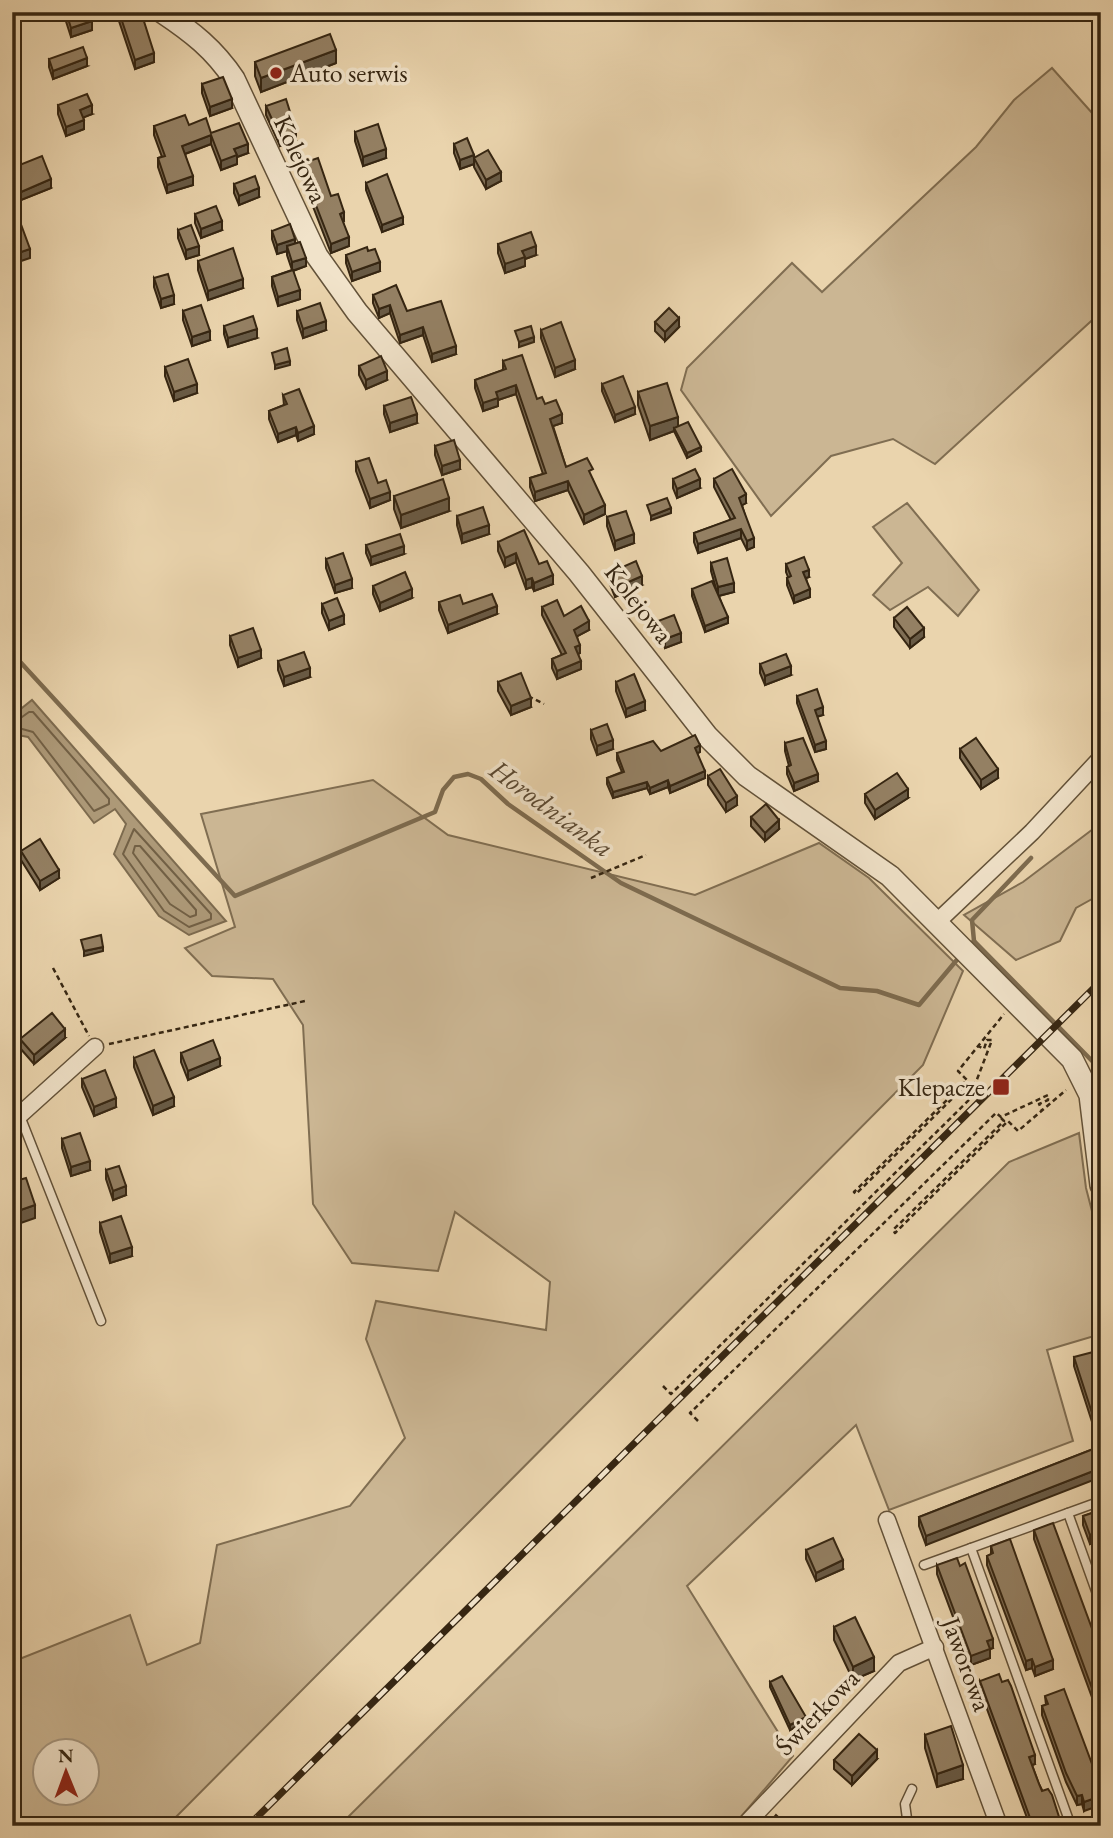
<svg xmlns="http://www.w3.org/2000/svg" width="1113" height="1838" font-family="'EB Garamond',serif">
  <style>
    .green { fill: #cbb693; stroke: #806e52; stroke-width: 2; fill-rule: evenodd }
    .water { fill: #ad9978; stroke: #7d6b4f; stroke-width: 2 }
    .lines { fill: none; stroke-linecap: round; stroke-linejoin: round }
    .shore { stroke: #726045; stroke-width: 2 }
    .stream { stroke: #7d6b4f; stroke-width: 4.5 }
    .service-casing { stroke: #635239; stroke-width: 11 }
    .minor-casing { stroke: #635239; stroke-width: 19 }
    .tertiary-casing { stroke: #635239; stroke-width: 24 }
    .path { stroke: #362612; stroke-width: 2.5; stroke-dasharray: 5 3.5; stroke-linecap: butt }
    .service { stroke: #f1e3ca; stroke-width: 8 }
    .minor { stroke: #f1e3ca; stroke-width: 16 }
    .tertiary { stroke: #f1e3ca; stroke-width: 21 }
    .rail-casing { stroke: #362612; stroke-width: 7 }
    .rail { stroke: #f1e3ca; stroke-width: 4.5; stroke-dasharray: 13; stroke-linecap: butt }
    .wall { fill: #7f6e55; stroke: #362612; stroke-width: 2 }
    .shaded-wall { fill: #685a45; stroke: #362612; stroke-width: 2 }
    .building { fill: #948063; stroke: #362612; stroke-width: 2 }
    .poi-dot { fill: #8f2418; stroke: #f1e3ca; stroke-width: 2.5 }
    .labels { text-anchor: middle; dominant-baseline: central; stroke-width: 7; stroke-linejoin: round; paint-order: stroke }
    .poi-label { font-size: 26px; fill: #362612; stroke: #f1e3ca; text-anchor: start }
    .street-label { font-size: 26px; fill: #362612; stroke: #f1e3ca }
    .water-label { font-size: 28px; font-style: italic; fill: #5a4831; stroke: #f1e3ca }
  </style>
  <rect width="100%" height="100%" fill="#ead4ad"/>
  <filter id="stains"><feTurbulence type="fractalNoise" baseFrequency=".00286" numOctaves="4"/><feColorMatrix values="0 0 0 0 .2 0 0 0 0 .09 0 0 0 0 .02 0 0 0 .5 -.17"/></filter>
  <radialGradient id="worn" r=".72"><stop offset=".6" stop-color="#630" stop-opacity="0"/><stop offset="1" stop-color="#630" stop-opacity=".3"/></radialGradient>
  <g class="green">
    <path d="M1052 68 1101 123V312L935 464 893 439 831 456 771 516 681 390 687 368 792 263 822 292 976 147 1014 100Z"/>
    <path d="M907 503 979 590 958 616 928 587 890 610 873 595 902 563 873 527Z"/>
    <path d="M373 780 448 835 695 895 819 843 869 878 963 971 923 1065 167 1826H12V1662L130 1615 147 1665 200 1643 217 1545 350 1506 405 1438 366 1339 376 1301 546 1330 550 1282 455 1212 438 1271 352 1263 313 1204 303 1025 273 979 212 976 185 948 235 927 201 814ZM88 1750V1792H46V1750Z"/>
    <path d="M1101 823V894L1076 908 1060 941 1016 960 964 915 1023 882Z"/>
    <path d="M1079 1133 1086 1188 1101 1246V1334L1047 1350 1073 1441 889 1510 856 1425 687 1586 793 1756 733 1826H488L484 1823 481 1826H339L1009 1162Z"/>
  </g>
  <path class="water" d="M32 700 226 921 189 935 159 916 114 854 126 824 115 809 94 823 28 737 12 734V716Z"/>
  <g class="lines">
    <g class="shore">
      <path d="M29 712H33L109 799V804L94 811 33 732 15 727V722Z"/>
      <path d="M134 829 211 914V919L189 927 164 911 123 854Z"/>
      <path d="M135 846H140L196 910V915L190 917 170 904 133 853Z"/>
    </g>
    <g class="stream">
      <path d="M12 653 235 896 435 812 443 790 454 777 468 774 481 779 508 804 621 883 840 988 877 991 919 1005 961 955"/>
      <path d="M974 941 972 920 1031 858"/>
      <path d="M969 946 974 941 1101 1070"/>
    </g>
    <g class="service-casing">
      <g id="service">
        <path d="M20 1116 101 1321"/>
        <path d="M1068 1513 1101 1605"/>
        <path d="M971 1548 1071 1826"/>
        <path d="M924 1565 1101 1501"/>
        <path d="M908 1826 905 1804 912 1789"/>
        <path d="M1099 1826 1101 1825"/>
      </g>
    </g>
    <g class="minor-casing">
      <g id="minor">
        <path d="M936 923 1032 832 1101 758"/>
        <path d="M12 1122 95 1047"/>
        <path d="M887 1520 999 1826"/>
        <path d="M744 1826 899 1663 935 1647"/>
      </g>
    </g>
    <g class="tertiary-casing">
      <path id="tertiary" d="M162 12C192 32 214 49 234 79L317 256 357 312 579 573 707 736 747 776 890 876 1072 1059 1090 1095 1101 1185"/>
    </g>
    <g class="path">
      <path d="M528 699 532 698 544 704"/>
      <path d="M591 878 646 855"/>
      <path d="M53 968 89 1036"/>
      <path d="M109 1044 305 1001"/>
      <path d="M970 1087 967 1084 856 1194 854 1192 967 1080 958 1071 1004 1014"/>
      <path d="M1001 1118 1004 1121 893 1230 895 1233 1008 1121 1018 1131 1066 1090"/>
      <path d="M663 1386 671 1394 976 1093 970 1087 976 1082 992 1040H987L984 1049 978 1046"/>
      <path d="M698 1421 690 1413 996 1113 1001 1117 1048 1095V1100L1039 1104 1042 1110"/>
    </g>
    <use href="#service" class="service"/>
    <use href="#minor" class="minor"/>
    <use href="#tertiary" class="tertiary"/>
    <g class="rail-casing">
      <path id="rail" d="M248 1826 1101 981"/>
    </g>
    <use href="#rail" class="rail"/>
  </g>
  <g class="wall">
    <path d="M63 12H89L92 30 71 37Z"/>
    <path d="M117 12H141L154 62 135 69 117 15Z"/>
    <path d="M49 59 87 66 53 79 49 67Z"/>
    <path d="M255 62 336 63 261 92 255 76Z"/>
    <path d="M202 84 232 108 210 116 202 93Z"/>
    <path d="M58 105 92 114 83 117 84 129 66 136 58 114Z"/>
    <path d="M266 106 296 140 280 146 266 115Z"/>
    <path d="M189 125 211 133 248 153 237 157V164L221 170 211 144 185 154 193 185 167 193 158 167V158L162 157 154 135V126Z"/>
    <path d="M355 132 386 158 363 166 355 141Z"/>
    <path d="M454 144 474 158 501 181 486 189 474 167V164L460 169 454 153Z"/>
    <path d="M300 164 331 196 344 221 343 222 349 246 331 253 300 173Z"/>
    <path d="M12 168 51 188 21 200 12 179Z"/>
    <path d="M366 183 403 224 382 232 366 190Z"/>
    <path d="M234 184 259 197 239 205 234 193Z"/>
    <path d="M195 214 222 230 201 238 195 223Z"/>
    <path d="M178 230 199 255 186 259 178 238Z"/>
    <path d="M272 231 295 244 306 266 293 271 300 299 278 306 272 286V277L292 270 287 255V251L277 254 272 239Z"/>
    <path d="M498 244 536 255 525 259V266L505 273 498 253Z"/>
    <path d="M368 251 380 271 352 281 346 263V255Z"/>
    <path d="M198 261 243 288 208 300 198 270Z"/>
    <path d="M154 278 174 304 161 308 154 287Z"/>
    <path d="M373 295 407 311 456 354 432 362 423 335 400 343 390 313 379 318 373 303Z"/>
    <path d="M183 311 210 340 192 346 183 320Z"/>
    <path d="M297 311 326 330 303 338 297 320Z"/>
    <path d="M655 322 679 327 665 341 655 331Z"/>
    <path d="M224 326 257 338 228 347 224 334Z"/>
    <path d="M541 330 575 369 555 377 541 338Z"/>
    <path d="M503 361 537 399 545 404 562 423 553 426 566 467 592 478 605 514 584 524 568 490 535 501 530 487V478L543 474 516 394 498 400V406L483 411 475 388V380L503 370Z"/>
    <path d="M359 366 387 380 366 389 359 375Z"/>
    <path d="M165 367 197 393 174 401 165 376Z"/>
    <path d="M602 384 635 414 615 422 602 391Z"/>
    <path d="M638 392 678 426 701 451 687 458 674 431 650 440 638 405Z"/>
    <path d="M283 395 314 434 298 441 296 435 278 442 269 419V411L284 405Z"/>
    <path d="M384 406 417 423 390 432 384 414Z"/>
    <path d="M435 446 460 469 442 475 435 455Z"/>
    <path d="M356 462 378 483 390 500 370 508 356 471Z"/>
    <path d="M673 479 700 488 677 498 673 488Z"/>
    <path d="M714 479 746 503 742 505 754 547 747 550 741 538 698 553 694 542V533L731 520 714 487Z"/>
    <path d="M394 496 449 511 401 528 394 509Z"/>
    <path d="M457 516 489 534 462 543 457 525Z"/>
    <path d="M607 517 634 543 615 550 607 526Z"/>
    <path d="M498 542 539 564 553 584 534 591 532 587 526 589 516 562 505 567 498 551Z"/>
    <path d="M366 545 404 554 371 565 366 553Z"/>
    <path d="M326 559 352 588 335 593 326 568Z"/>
    <path d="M711 563 734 592 719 596 728 623 705 632 692 596V589L717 592 711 571Z"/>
    <path d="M786 564 809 577 806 578 810 597 794 603 787 585V578L788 577 786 572Z"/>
    <path d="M609 573 642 585 615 597 609 582Z"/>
    <path d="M373 586 412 598 380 611 373 594Z"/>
    <path d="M439 602 463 604 497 614 448 633 439 610Z"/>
    <path d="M322 604 344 624 329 630 322 613Z"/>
    <path d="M542 607 564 616 589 630 577 636 580 653 578 654 581 669 557 679 552 668V659L562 655 542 615Z"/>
    <path d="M894 618 924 637 910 648 894 627Z"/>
    <path d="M658 621 681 642 665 648 658 630Z"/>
    <path d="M230 636 261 658 238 667 230 645Z"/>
    <path d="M278 661 310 677 284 686 278 670Z"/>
    <path d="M760 664 791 675 765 685 760 673Z"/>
    <path d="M498 682 531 707 511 715 498 691Z"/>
    <path d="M616 682 645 710 626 717 616 691Z"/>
    <path d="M797 696 823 715 817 717 826 749 815 752 797 703Z"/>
    <path d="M591 730 613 749 597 755 591 739Z"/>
    <path d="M785 743 818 781 794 791 787 774V767L789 766 785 751Z"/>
    <path d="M960 749 998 778 981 789 960 758Z"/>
    <path d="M661 751 700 752 697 753 705 778 670 793 668 787 650 794 647 788 613 798 607 784V778L622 772 617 760V753Z"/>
    <path d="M708 776 737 805 726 812 708 785Z"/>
    <path d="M865 794 908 798 875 819 865 803Z"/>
    <path d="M751 817 779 829 765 841 751 826Z"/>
    <path d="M21 851 59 878 40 890 21 860Z"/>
    <path d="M65 1038 34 1064 20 1048V1039Z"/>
    <path d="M181 1053 220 1066 188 1080 181 1062Z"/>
    <path d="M134 1058 174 1106 153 1115 134 1067Z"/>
    <path d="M82 1079 116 1107 94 1116 82 1087Z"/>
    <path d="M62 1139 90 1170 71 1176 62 1148Z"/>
    <path d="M106 1170 126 1195 113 1200 106 1179Z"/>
    <path d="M100 1223 132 1256 110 1263 100 1232Z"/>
    <path d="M1074 1357 1101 1362 1093 1425 1074 1366Z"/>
    <path d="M1101 1446 926 1545 919 1526V1517Z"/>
    <path d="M1101 1510V1540L1090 1544 1083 1525V1516Z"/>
    <path d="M1034 1530 1101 1653V1721L1095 1705V1701L1093 1700 1034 1539Z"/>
    <path d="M991 1546 1053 1669 1035 1676 1032 1668 1026 1670 987 1565V1556L991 1555Z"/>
    <path d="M806 1550 843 1569 816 1581 806 1559Z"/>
    <path d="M937 1565 993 1648 990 1649V1658L971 1665 937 1574Z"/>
    <path d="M834 1627 874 1671 853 1680 834 1640Z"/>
    <path d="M980 1681 1035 1764 1032 1765 1039 1784 1060 1826H1030L980 1690Z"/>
    <path d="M770 1682 806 1721 790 1730 770 1687Z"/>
    <path d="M1045 1696 1101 1788 1084 1811 1082 1804 1077 1805 1066 1782 1042 1715V1706L1046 1705Z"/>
    <path d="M925 1735 963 1779 937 1787 925 1748Z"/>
    <path d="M877 1759 852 1785 834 1769V1760Z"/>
  </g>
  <g class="shaded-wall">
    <path d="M242 12H253L242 16Z"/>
    <path d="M279 12H289L279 16Z"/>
    <path d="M92 21V30L71 37V28Z"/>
    <path d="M336 50V63L261 92V78Z"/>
    <path d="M154 53V62L135 69V60Z"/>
    <path d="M87 58V66L53 79V71Z"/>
    <path d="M232 99V108L210 116V107Z"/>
    <path d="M92 105V114L80 119V110Z"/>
    <path d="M84 120V129L66 136V127Z"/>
    <path d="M296 131V140L280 146V137Z"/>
    <path d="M211 135V144L182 155V146Z"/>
    <path d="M248 144V153L237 157V164L221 170V161L234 149Z"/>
    <path d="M386 149V158L363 166V157Z"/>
    <path d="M474 155V164L460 169V160Z"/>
    <path d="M501 172V181L486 189V180Z"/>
    <path d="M193 176V185L167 193V185Z"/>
    <path d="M51 179V188L21 200V192Z"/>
    <path d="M259 188V197L239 205V196Z"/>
    <path d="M344 212V221L340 223V214Z"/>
    <path d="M403 217V224L382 232V225Z"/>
    <path d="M222 221V230L201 238V229Z"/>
    <path d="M349 237V246L331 253V244Z"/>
    <path d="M295 239V248L287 246V251L277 254V245Z"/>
    <path d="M199 246V255L186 259V250Z"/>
    <path d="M536 246V255L525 259V266L505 273V264L522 251Z"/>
    <path d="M30 249V258L12 264V255Z"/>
    <path d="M306 258V266L292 271V262Z"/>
    <path d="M380 262V271L352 281V272Z"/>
    <path d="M243 279V288L208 300V291Z"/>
    <path d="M300 290V299L278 306V297Z"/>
    <path d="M174 295V304L161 308V299Z"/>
    <path d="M390 305V313L379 318V309Z"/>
    <path d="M679 318V327L665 341V332Z"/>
    <path d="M326 321V330L303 338V329Z"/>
    <path d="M423 327V335L400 343V335Z"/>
    <path d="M257 329V338L228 347V338Z"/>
    <path d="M210 331V340L192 346V337Z"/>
    <path d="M534 337V342L519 347V342Z"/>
    <path d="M456 346V354L432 362V354Z"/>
    <path d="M575 360V369L555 377V368Z"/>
    <path d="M290 361V365L275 369V365Z"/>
    <path d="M387 371V380L366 389V380Z"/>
    <path d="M197 384V393L174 401V392Z"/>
    <path d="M516 385V394L498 400V406L483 411V403L496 392Z"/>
    <path d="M635 407V414L615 422V415Z"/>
    <path d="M417 414V423L390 432V423Z"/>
    <path d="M562 414V423L550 427V419Z"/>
    <path d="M678 417V430L674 428V431L650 440V426Z"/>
    <path d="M314 426V434L298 441V433Z"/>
    <path d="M296 427V435L278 442V434Z"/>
    <path d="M701 447V451L687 458V453Z"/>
    <path d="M460 460V469L442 475V466Z"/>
    <path d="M700 479V488L677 498V489Z"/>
    <path d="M568 481V490L535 501V492Z"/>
    <path d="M390 492V500L370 508V499Z"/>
    <path d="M746 494V503L739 507V498Z"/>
    <path d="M449 498V511L401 528V515Z"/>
    <path d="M605 505V514L584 524V515Z"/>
    <path d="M671 508V513L651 520V516Z"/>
    <path d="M489 525V534L462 543V534Z"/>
    <path d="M741 529V538L698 553V544Z"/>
    <path d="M634 534V543L615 550V541Z"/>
    <path d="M754 538V547L747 550V541Z"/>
    <path d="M404 546V554L371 565V557Z"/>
    <path d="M516 553V562L505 567V558Z"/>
    <path d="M809 570V577L803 579V572Z"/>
    <path d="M553 575V584L534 591V583Z"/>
    <path d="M642 576V585L615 597V588Z"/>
    <path d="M532 578V587L526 589V580Z"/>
    <path d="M352 579V588L335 593V585Z"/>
    <path d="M734 583V592L718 596V587Z"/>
    <path d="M412 589V598L380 611V603Z"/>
    <path d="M810 589V597L794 603V596Z"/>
    <path d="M497 606V614L448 633V625Z"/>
    <path d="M344 615V624L329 630V621Z"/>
    <path d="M728 617V623L705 632V626Z"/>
    <path d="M589 621V630L574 638V630Z"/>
    <path d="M924 628V637L910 648V639Z"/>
    <path d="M681 633V642L665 648V639Z"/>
    <path d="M580 645V653L575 655V647Z"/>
    <path d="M261 650V658L238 667V658Z"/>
    <path d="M581 661V669L557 679V671Z"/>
    <path d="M791 666V675L765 685V676Z"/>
    <path d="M310 668V677L284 686V677Z"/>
    <path d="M531 698V707L511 715V706Z"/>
    <path d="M645 701V710L626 717V709Z"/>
    <path d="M823 707V715L815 717V710Z"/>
    <path d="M613 740V749L597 755V746Z"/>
    <path d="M826 741V749L815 752V745Z"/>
    <path d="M700 745V752L695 754V748Z"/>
    <path d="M998 769V778L981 789V780Z"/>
    <path d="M705 771V778L670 793V786Z"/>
    <path d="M818 774V781L794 791V783Z"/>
    <path d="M668 780V787L650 794V788Z"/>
    <path d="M647 782V788L613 798V792Z"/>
    <path d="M908 789V798L875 819V810Z"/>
    <path d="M737 796V805L726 812V803Z"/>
    <path d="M779 820V829L765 841V833Z"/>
    <path d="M59 870V878L40 890V881Z"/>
    <path d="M103 947V951L84 956V951Z"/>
    <path d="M65 1029V1038L34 1064V1055Z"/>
    <path d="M220 1058V1066L188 1080V1071Z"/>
    <path d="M174 1097V1106L153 1115V1106Z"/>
    <path d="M116 1098V1107L94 1116V1107Z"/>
    <path d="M90 1161V1170L71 1176V1167Z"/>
    <path d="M126 1186V1195L113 1200V1191Z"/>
    <path d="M35 1205V1218L12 1226V1213Z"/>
    <path d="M132 1247V1256L110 1263V1254Z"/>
    <path d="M1101 1414V1423L1093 1425V1416Z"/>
    <path d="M1101 1468V1477L926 1545V1536Z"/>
    <path d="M1101 1532V1540L1090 1544V1535Z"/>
    <path d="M843 1560V1569L816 1581V1573Z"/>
    <path d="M993 1639V1648L990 1649V1658L971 1665V1656L987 1641Z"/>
    <path d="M874 1657V1671L853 1680V1667Z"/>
    <path d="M1032 1659V1668L1026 1670V1661Z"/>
    <path d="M1053 1660V1669L1035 1676V1667Z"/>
    <path d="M806 1717V1721L790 1730V1725Z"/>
    <path d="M877 1750V1759L852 1785V1776Z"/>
    <path d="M1035 1755V1764L1029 1766V1757Z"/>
    <path d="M963 1765V1779L937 1787V1774Z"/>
    <path d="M1082 1795V1804L1077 1805V1796Z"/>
    <path d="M1101 1796V1805L1084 1811V1802Z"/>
    <path d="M1060 1820V1826H1053V1823Z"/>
  </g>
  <g class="building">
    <path d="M66 12H89L92 21 71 28Z"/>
    <path d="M119 12H141L154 53 135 60Z"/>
    <path d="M330 34 336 50 261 78 255 62Z"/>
    <path d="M83 47 87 58 53 71 49 59Z"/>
    <path d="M223 77 232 99 210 107 202 84Z"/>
    <path d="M87 94 92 105 80 110 84 120 66 127 58 105Z"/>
    <path d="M286 99 296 131 280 137 266 106Z"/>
    <path d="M185 115 189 125 206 118 211 133 239 123 248 144 234 149 237 155 221 161 211 135 182 146 193 176 167 185 158 158 165 156 154 126Z"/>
    <path d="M378 124 386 149 363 157 355 132Z"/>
    <path d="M467 138 474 155 460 160 454 144Z"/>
    <path d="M488 150 501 172 486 180 474 158Z"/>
    <path d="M42 156 51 179 21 192 12 168Z"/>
    <path d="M318 158 331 196 338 194 344 212 340 214 349 237 331 244 300 164Z"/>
    <path d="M387 174 403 217 382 225 366 183Z"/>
    <path d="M255 176 259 188 239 196 234 184Z"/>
    <path d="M216 206 222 221 201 229 195 214Z"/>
    <path d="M19 219 30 249 12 255V222Z"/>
    <path d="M290 224 295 239 277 245 272 231Z"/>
    <path d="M191 225 199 246 186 250 178 230Z"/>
    <path d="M531 232 536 246 522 251 525 257 505 264 498 244Z"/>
    <path d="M300 242 306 258 292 262 287 246Z"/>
    <path d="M367 247 368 251 375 249 380 262 352 272 346 255Z"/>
    <path d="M233 248 243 279 208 291 198 261Z"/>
    <path d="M293 270 300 290 278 297 272 277Z"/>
    <path d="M168 274 174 295 161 299 154 278Z"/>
    <path d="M396 285 407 311 441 301 456 346 432 354 423 327 400 335 390 305 379 309 373 295Z"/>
    <path d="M320 303 326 321 303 329 297 311Z"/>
    <path d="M201 305 210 331 192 337 183 311Z"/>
    <path d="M669 308 679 318 665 332 655 322Z"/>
    <path d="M253 316 257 329 228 338 224 326Z"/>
    <path d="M561 322 575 360 555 368 541 330Z"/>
    <path d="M531 326 534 337 519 342 515 331Z"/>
    <path d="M287 348 290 361 275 365 272 353Z"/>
    <path d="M522 355 537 399 542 397 545 404 556 400 562 414 550 419 566 467 587 458 593 469 589 471 605 505 584 515 568 481 535 492 530 478 546 473 516 385 496 392 498 398 483 403 475 380 506 369 503 361Z"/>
    <path d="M381 356 387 371 366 380 359 366Z"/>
    <path d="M188 359 197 384 174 392 165 367Z"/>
    <path d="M623 376 635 407 615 415 602 384Z"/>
    <path d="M667 383 678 417 650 426 638 392Z"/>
    <path d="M299 389 314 426 298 433 296 427 278 434 269 411 287 404 283 395Z"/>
    <path d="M411 397 417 414 390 423 384 406Z"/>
    <path d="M688 422 701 447 687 453 674 428Z"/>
    <path d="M454 440 460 460 442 466 435 446Z"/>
    <path d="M369 458 378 483 386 480 390 492 370 499 356 462Z"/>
    <path d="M695 469 700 479 677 489 673 479Z"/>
    <path d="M732 469 746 494 739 498 754 538 747 541 741 529 698 544 694 533 735 518 714 479Z"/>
    <path d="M443 479 449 498 401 515 394 496Z"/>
    <path d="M667 498 671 508 651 516 647 505Z"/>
    <path d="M483 507 489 525 462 534 457 516Z"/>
    <path d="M626 511 634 534 615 541 607 517Z"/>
    <path d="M524 530 539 564 547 561 553 575 534 583 532 578 526 580 516 553 505 558 498 542Z"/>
    <path d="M400 534 404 546 371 557 366 545Z"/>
    <path d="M343 553 352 579 335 585 326 559Z"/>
    <path d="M804 557 809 570 803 572 810 589 794 596 787 578 791 576 786 564Z"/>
    <path d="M727 558 734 583 718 587 711 563Z"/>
    <path d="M636 561 642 576 615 588 609 573Z"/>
    <path d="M405 572 412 589 380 603 373 586Z"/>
    <path d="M712 581 728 617 705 626 692 589Z"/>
    <path d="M492 594 497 606 448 625 439 602 460 595 463 604Z"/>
    <path d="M337 598 344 615 329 621 322 604Z"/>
    <path d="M557 600 564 616 581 606 589 621 574 630 580 645 575 647 581 661 557 671 552 659 566 653 542 607Z"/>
    <path d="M907 607 924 628 910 639 894 618Z"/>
    <path d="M674 615 681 633 665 639 658 621Z"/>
    <path d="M253 628 261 650 238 658 230 636Z"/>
    <path d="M304 652 310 668 284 677 278 661Z"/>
    <path d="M786 654 791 666 765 676 760 664Z"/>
    <path d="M521 673 531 698 511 706 498 682Z"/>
    <path d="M634 674 645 701 626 709 616 682Z"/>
    <path d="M817 689 823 707 815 710 826 741 815 745 797 696Z"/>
    <path d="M607 724 613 740 597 746 591 730Z"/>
    <path d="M695 735 700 745 695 748 705 771 670 786 668 780 650 788 647 782 613 792 607 778 624 772 617 753 653 741 661 751Z"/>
    <path d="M803 738 818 774 794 783 787 767 791 765 785 743Z"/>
    <path d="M976 738 998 769 981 780 960 749Z"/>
    <path d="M720 769 737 796 726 803 708 776Z"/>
    <path d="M897 773 908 789 875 810 865 794Z"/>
    <path d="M766 804 779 820 765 833 751 817Z"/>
    <path d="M40 839 59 870 40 881 21 851Z"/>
    <path d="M101 935 103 947 84 951 81 940Z"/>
    <path d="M52 1013 65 1029 34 1055 20 1039Z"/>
    <path d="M213 1040 220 1058 188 1071 181 1053Z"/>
    <path d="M154 1050 174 1097 153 1106 134 1058Z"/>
    <path d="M105 1070 116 1098 94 1107 82 1079Z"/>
    <path d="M80 1133 90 1161 71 1167 62 1139Z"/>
    <path d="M119 1166 126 1186 113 1191 106 1170Z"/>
    <path d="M26 1178 35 1205 12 1213V1182Z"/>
    <path d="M121 1216 132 1247 110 1254 100 1223Z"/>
    <path d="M1097 1351 1101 1362V1414L1093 1416 1074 1357Z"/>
    <path d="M1101 1446V1468L926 1536 919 1517Z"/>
    <path d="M1101 1510V1532L1090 1535 1083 1516Z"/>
    <path d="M1053 1523 1101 1653V1712L1095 1696 1097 1695 1093 1691 1034 1530Z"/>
    <path d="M833 1538 843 1560 816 1573 806 1550Z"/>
    <path d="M1010 1539 1053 1660 1035 1667 1032 1659 1026 1661 987 1556 993 1553 991 1546Z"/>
    <path d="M957 1558 960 1566 965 1563 993 1639 987 1641 990 1649 971 1656 937 1565Z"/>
    <path d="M855 1617 874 1657 853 1667 834 1627Z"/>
    <path d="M999 1674 1002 1682 1008 1680 1011 1686 1034 1752 1035 1755 1029 1757 1039 1784 1042 1791 1048 1789 1052 1795 1060 1820 1053 1823 1055 1826H1033L980 1681Z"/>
    <path d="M782 1676 806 1717 790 1725 770 1682Z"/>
    <path d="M1064 1689 1101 1788V1796L1084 1802 1082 1795 1077 1796 1066 1773 1042 1706 1048 1704 1045 1696Z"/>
    <path d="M951 1726 963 1765 937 1774 925 1735Z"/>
    <path d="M859 1734 877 1750 852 1776 834 1760Z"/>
    <path d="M776 1815 788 1826H767Z"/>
  </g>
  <g class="poi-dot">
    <circle cx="276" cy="73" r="7"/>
    <rect x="992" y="1078" width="18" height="18" rx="3.5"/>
  </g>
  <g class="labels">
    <g class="poi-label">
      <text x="290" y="73">Auto serwis</text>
      <text x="985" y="1087" text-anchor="end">Klepacze</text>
    </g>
    <g class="street-label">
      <text transform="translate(301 159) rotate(65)">Kolejowa</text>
      <text transform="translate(639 603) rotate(52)">Kolejowa</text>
      <text transform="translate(967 1664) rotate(70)">Jaworowa</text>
      <text transform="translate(817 1712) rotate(-46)">Świerkowa</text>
    </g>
    <g class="water-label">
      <text transform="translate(552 808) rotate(36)">Horodnianka</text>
    </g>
  </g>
  <rect width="1113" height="1838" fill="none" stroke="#ead4ad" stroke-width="42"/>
  <rect x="14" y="14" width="1085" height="1810" fill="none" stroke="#362612" stroke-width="3.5"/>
  <rect x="21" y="21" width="1071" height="1796" fill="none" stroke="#362612" stroke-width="2"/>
  <g transform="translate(66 1772) rotate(359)"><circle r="33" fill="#f1e3ca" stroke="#a69780" stroke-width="2"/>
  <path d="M0-5L12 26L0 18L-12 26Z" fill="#8f2418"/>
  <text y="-10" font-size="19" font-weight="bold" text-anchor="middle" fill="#362612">N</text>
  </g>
  <rect width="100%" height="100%" filter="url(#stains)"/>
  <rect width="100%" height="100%" fill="url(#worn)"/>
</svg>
